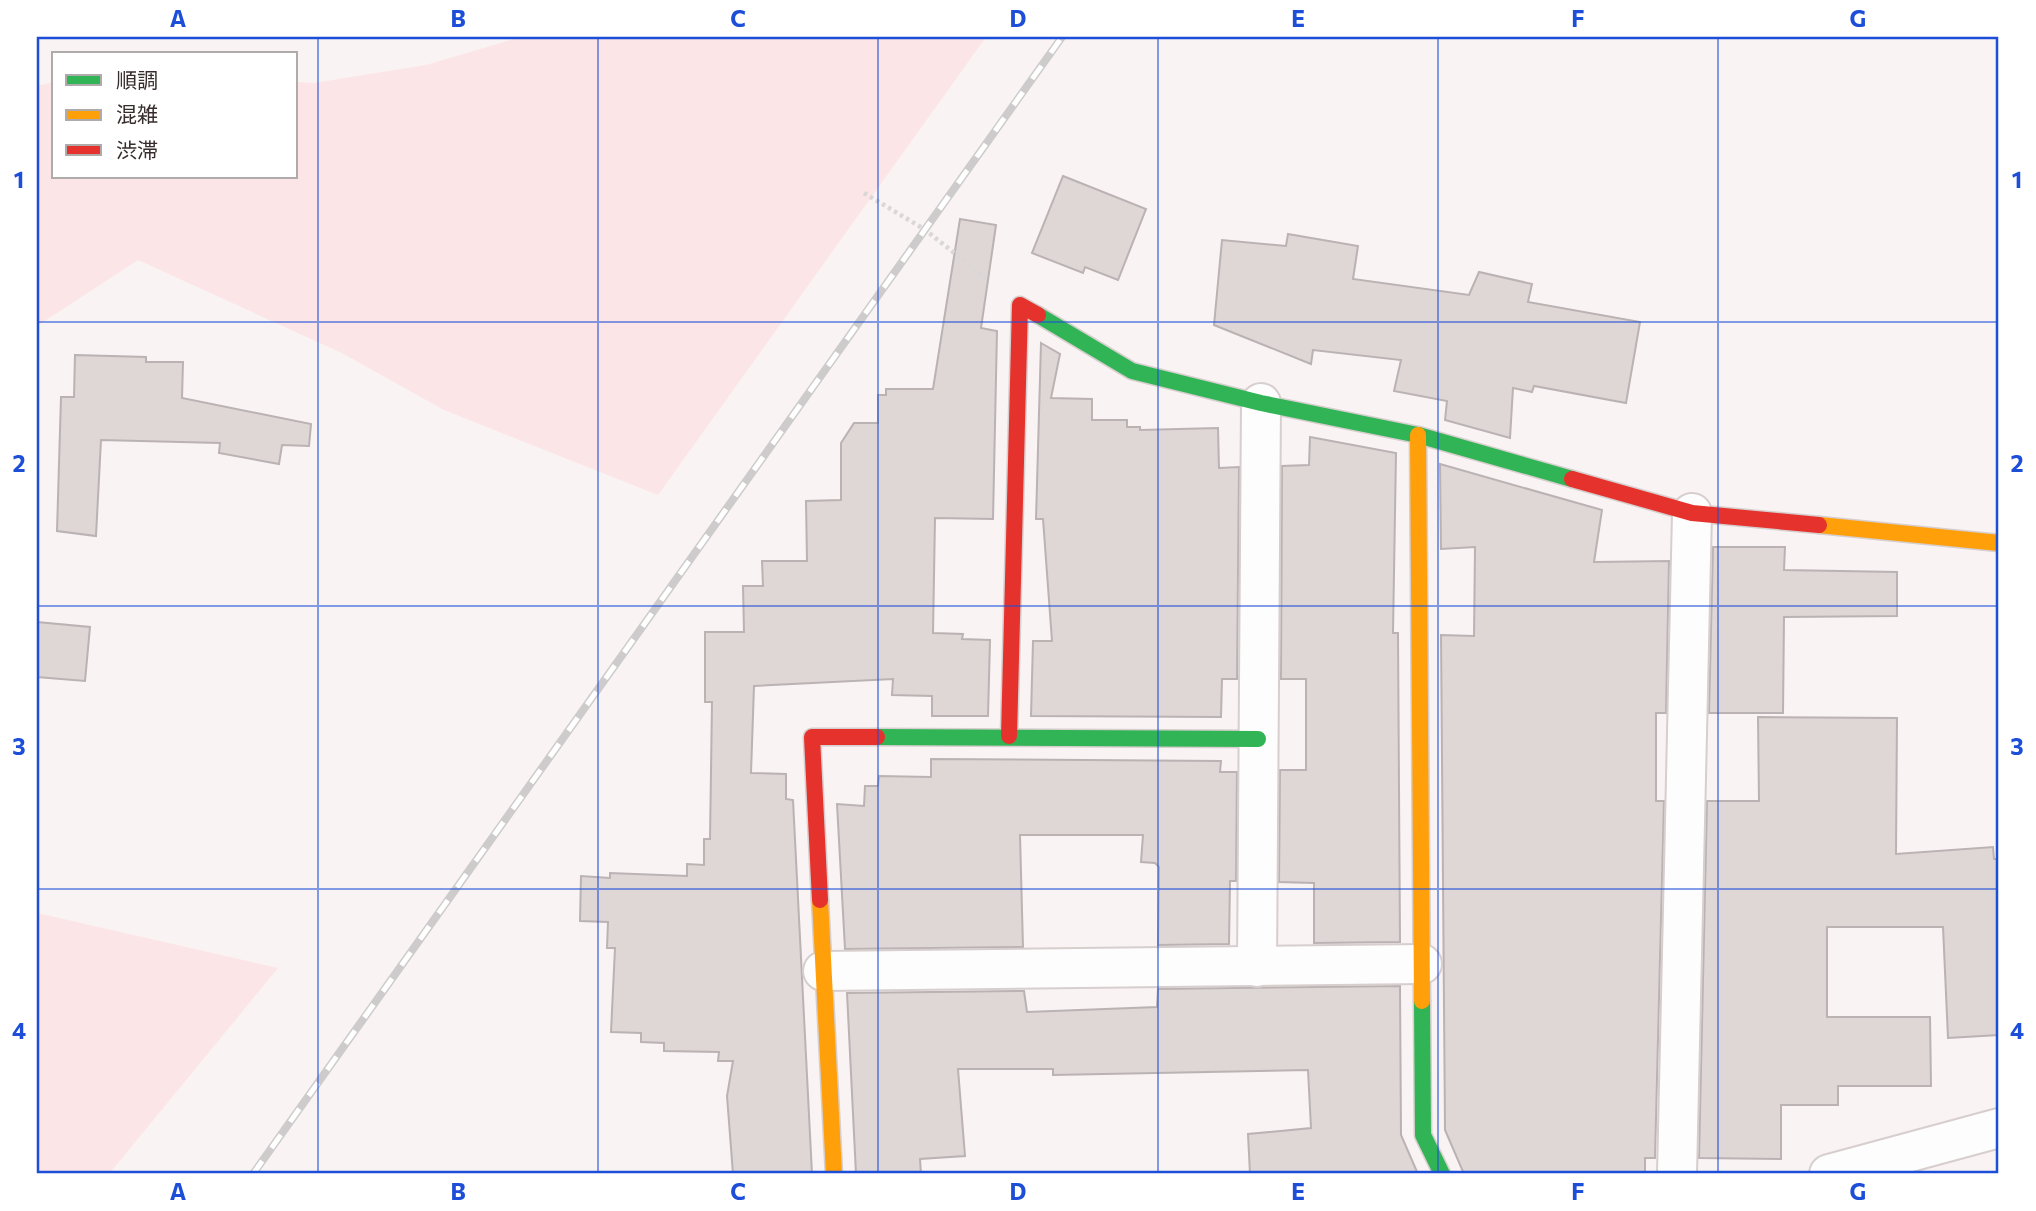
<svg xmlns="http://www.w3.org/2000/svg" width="2036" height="1211" font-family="Commissioner,'Noto Sans JP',sans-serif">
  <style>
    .green { fill: #fce5e6 }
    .building { fill: #dfd6d6; stroke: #bab2b3; stroke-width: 2 }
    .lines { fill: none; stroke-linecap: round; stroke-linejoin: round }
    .street-casing { stroke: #d7cece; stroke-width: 42 }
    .fast-casing { stroke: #d7cece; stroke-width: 19 }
    .slow-casing { stroke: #d7cece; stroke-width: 19 }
    .jam-casing { stroke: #d7cece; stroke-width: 19 }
    .path { stroke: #dad7d7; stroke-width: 4.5; stroke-dasharray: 3.5 3.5; stroke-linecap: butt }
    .street { stroke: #fefdfd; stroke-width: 38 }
    .fast { stroke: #30b455; stroke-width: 16 }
    .slow { stroke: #ff9f0a; stroke-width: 16 }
    .jam { stroke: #e5322d; stroke-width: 16 }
    .rail-casing { stroke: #cdcbcb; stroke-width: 8 }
    .rail { stroke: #fff; stroke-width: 5; stroke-dasharray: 16; stroke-linecap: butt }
    .grid { fill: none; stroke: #1d4ed8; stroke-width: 2; stroke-opacity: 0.55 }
    .neatline { fill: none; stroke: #1d4ed8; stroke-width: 2.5 }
    .grid-label { font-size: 23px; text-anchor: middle; font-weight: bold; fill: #1d4ed8 }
  </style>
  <rect width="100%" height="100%" fill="#f9f3f3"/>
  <g class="green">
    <path d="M521 37H986L658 495 444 410 342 353 138 260 37 326V86L54 82V177H296V82L314 83 426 65Z"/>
    <path d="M37 913 278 968 109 1174H37Z"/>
  </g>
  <g class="building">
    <path d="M1063 176 1146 209 1118 280 1085 267 1083 273 1032 253Z"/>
    <path d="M960 219 996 225 981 328 997 331 993 519 935 518 933 633 963 634 962 639 990 640 988 716H932V696L892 695 893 679 754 686 751 773 786 774V799L793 800 812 1174H733L727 1096 733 1061H718L719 1052 664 1051V1043L641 1042V1033L611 1032 615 948H607L608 922 580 921 581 876 610 878V873L687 876V864L704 865V839H710L712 702H705V632H744L743 586H763L762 561H807L806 501 841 500V443L854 423H878V395H886V389H933Z"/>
    <path d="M1288 234 1358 246 1353 279 1469 295 1479 272 1532 284 1528 302 1640 322 1626 403 1534 386 1532 392 1513 388 1510 438 1445 420 1447 401 1394 391 1401 360 1313 350 1311 364 1214 325 1222 240 1286 246Z"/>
    <path d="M1041 343 1060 354 1051 398 1092 399V420H1127V427H1140V430L1218 428 1219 468 1239 467 1237 679H1222L1221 717 1031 716 1033 641H1052L1043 519H1036Z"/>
    <path d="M75 355 146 357V362H183L182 398 311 424 309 446 282 445 279 464 219 453 220 443 101 440 96 536 57 531 61 397H74Z"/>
    <path d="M1310 437 1396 453 1393 633H1398L1400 942 1314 943V883L1279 882 1280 770H1306V679H1281L1282 466 1309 465Z"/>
    <path d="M1440 464 1602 510 1594 562 1669 561 1666 713H1656V801H1664L1655 1158H1645V1174H1464L1445 1130 1441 635 1474 636 1475 547 1441 549Z"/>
    <path d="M1713 547H1785L1784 570 1897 572V616L1784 617 1783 713H1709Z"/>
    <path d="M37 622 90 627 85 681 37 677Z"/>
    <path d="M1758 717 1897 718 1896 854 1993 847 1994 859H1999V1035L1948 1038 1943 927H1827V1017H1930L1931 1086H1838V1105H1781V1159L1699 1158 1707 801H1759Z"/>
    <path d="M931 759 1221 761 1220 772H1237L1236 881H1230L1229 944 1158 945 1159 867 1155 863 1141 862 1143 835H1020L1023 947 845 949 837 804 864 806 865 786H878L879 776 931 777Z"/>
    <path d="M1400 986 1401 1135 1418 1174H1250L1248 1134 1311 1128 1308 1070 1053 1075V1069H958L965 1156 920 1159 921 1174H856L847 993 1024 991 1027 1012 1157 1007 1158 989Z"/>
  </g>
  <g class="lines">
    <g class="street-casing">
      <g id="street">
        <path d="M1257 967 1261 403"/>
        <path d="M823 971 1422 964"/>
        <path d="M1677 1174 1692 513"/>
        <path d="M1829 1174 1999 1128"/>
      </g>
    </g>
    <g class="fast-casing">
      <g id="fast">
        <path d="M1038 315 1132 371 1261 403 1418 435 1572 479"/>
        <path d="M877 737 1258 739"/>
        <path d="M1422 1001 1423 1135 1442 1174"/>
      </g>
    </g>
    <g class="slow-casing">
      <g id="slow">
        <path d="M1418 435 1422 1001"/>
        <path d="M1819 525 1999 543"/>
        <path d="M820 900 834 1174"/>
      </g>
    </g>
    <g class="jam-casing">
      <g id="jam">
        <path d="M1572 479 1692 513 1819 525"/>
        <path d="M1009 736 1020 305 1038 315"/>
        <path d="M820 900 812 737H877"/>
      </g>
    </g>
    <path class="path" d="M864 193 924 229 986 278"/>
    <use href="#street" class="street"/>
    <use href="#fast" class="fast"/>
    <use href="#slow" class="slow"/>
    <use href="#jam" class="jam"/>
    <g class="rail-casing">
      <path id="rail" d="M253 1174 1062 37"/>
    </g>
    <use href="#rail" class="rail"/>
  </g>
  <path class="grid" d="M318 37V1174M598 37V1174M878 37V1174M1158 37V1174M1438 37V1174M1718 37V1174M37 322H1999M37 606H1999M37 889H1999"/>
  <rect width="2036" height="1211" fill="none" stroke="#ffffff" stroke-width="77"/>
  <rect x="52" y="52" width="245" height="126" fill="#ffffff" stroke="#afabab" stroke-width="2"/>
  <rect x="66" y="75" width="35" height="10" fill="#30b455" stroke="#afabab" stroke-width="2"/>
  <text x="116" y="88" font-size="21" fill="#382d2d">順調</text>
  <rect x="66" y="110" width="35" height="10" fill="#ff9f0a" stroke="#afabab" stroke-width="2"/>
  <text x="116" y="122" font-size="21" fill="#382d2d">混雑</text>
  <rect x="66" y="145" width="35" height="10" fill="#e5322d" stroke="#afabab" stroke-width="2"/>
  <text x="116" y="158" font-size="21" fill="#382d2d">渋滞</text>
  <rect x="38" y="38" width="1959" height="1134" class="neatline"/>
  <g class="grid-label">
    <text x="178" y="27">A</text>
    <text x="458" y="27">B</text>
    <text x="738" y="27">C</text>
    <text x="1018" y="27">D</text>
    <text x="1298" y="27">E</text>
    <text x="1578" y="27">F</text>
    <text x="1858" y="27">G</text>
    <text x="19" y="188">1</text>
    <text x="2017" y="188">1</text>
    <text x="19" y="472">2</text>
    <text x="2017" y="472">2</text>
    <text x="19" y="755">3</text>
    <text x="2017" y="755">3</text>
    <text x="19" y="1039">4</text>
    <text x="2017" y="1039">4</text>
    <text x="178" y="1200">A</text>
    <text x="458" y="1200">B</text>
    <text x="738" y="1200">C</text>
    <text x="1018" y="1200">D</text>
    <text x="1298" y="1200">E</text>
    <text x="1578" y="1200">F</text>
    <text x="1858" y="1200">G</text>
  </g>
</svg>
